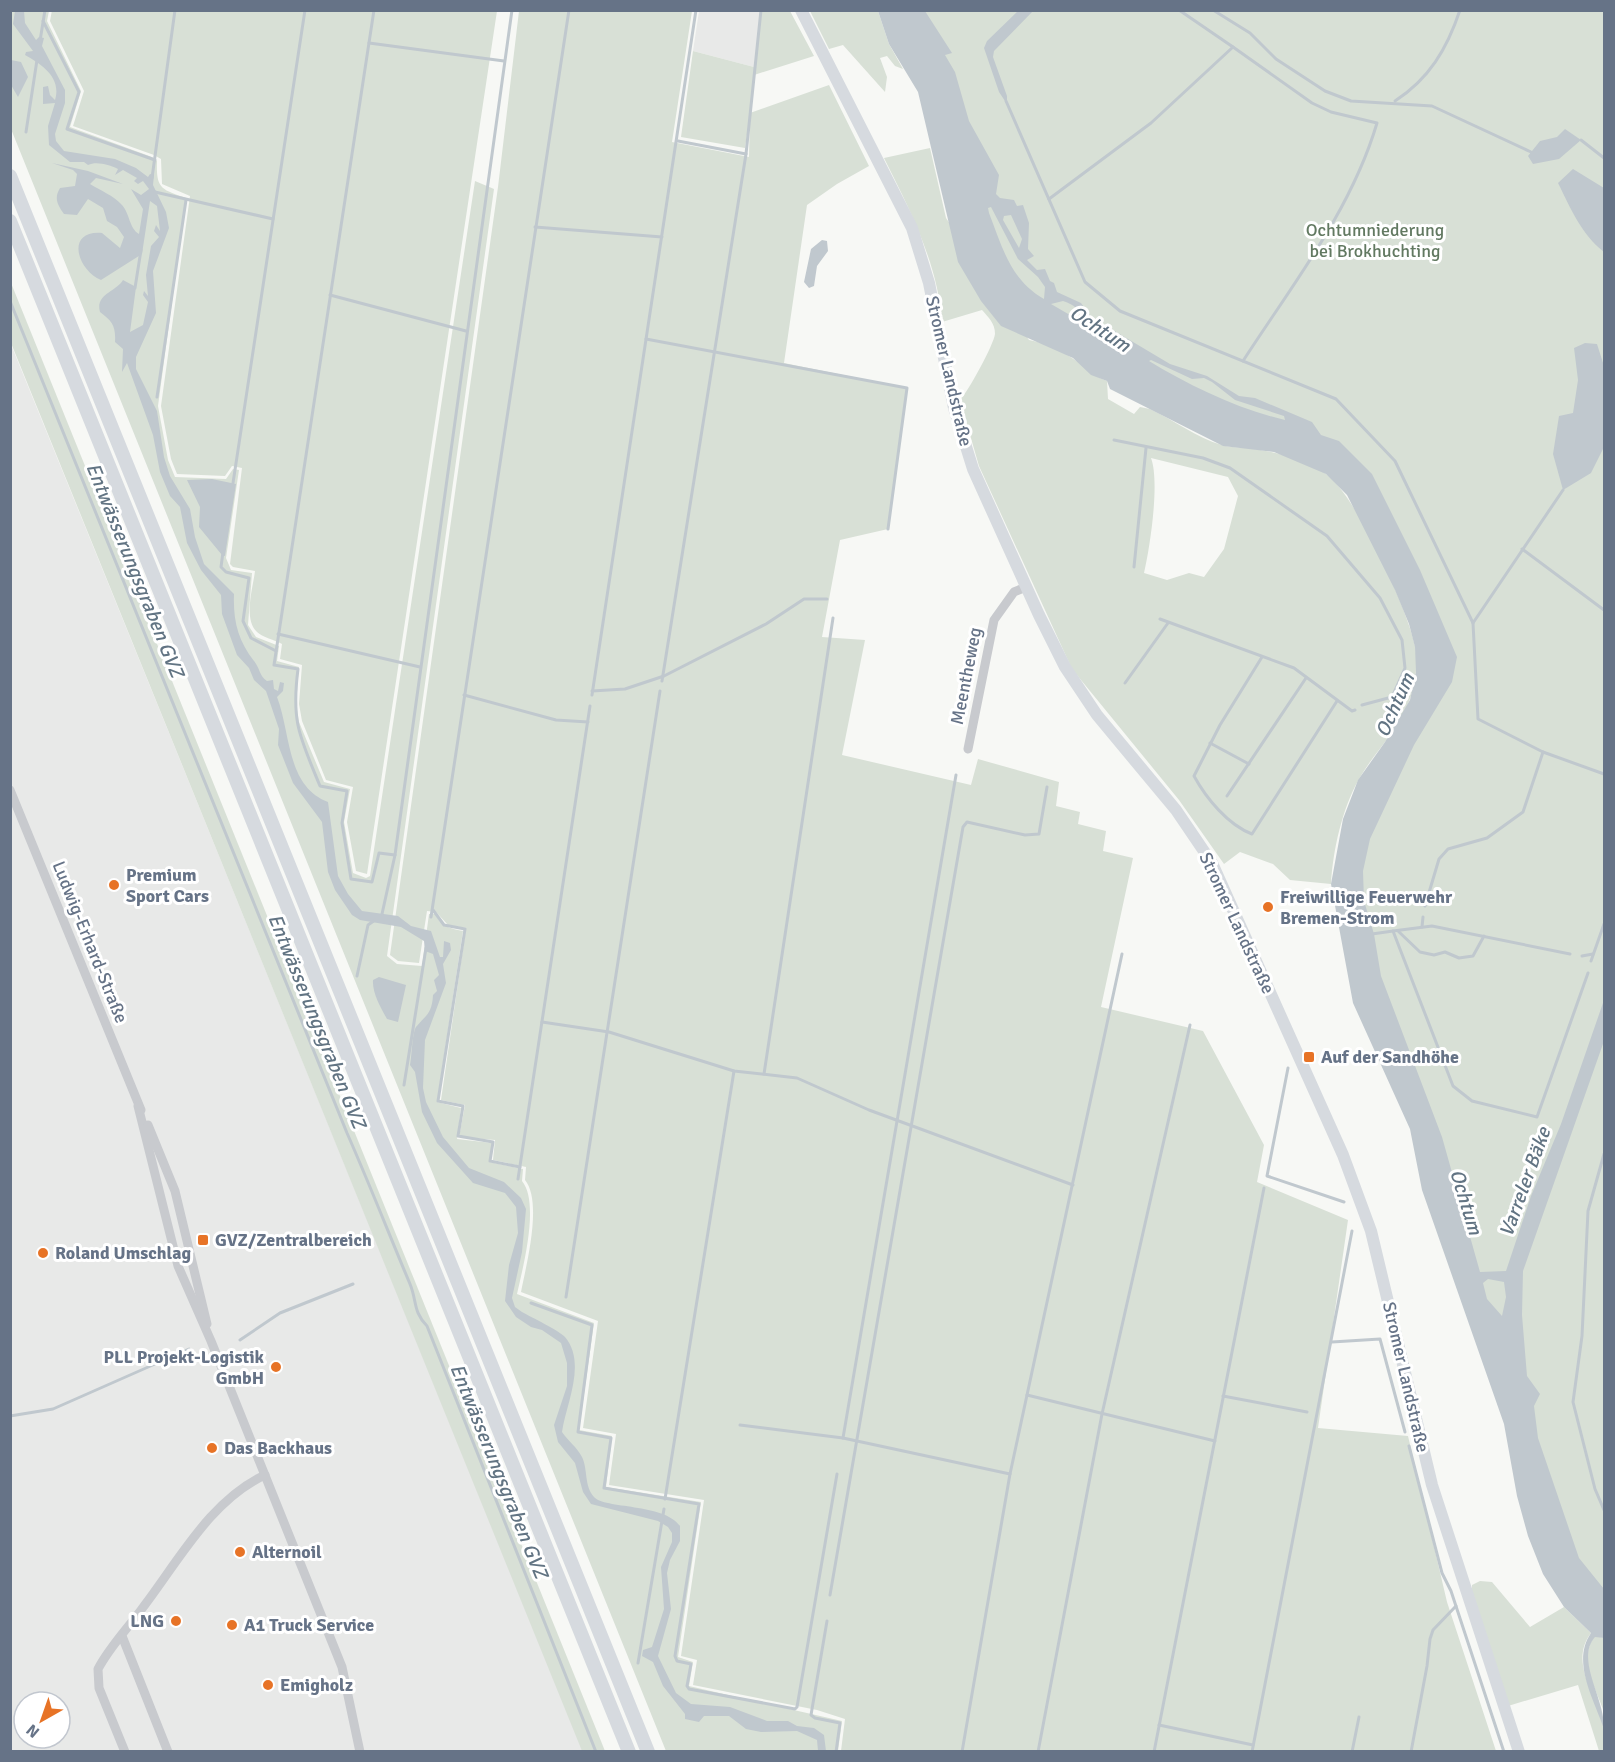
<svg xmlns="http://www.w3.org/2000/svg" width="1615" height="1762" font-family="Signika,sans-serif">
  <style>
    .built { fill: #e8e9e8; fill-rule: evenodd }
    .green { fill: #d8e0d6; fill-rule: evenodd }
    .water { fill: #c0c8ce; fill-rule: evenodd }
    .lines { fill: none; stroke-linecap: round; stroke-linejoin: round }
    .stream { stroke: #c0c8ce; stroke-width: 3 }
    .minor { stroke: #c8cace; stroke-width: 9 }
    .major { stroke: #d6dadf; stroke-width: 12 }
    .highway { stroke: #d6dadf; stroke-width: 14 }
    .poi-dot { fill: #e77326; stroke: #fff; stroke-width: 2 }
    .labels { text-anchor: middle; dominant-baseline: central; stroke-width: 6; stroke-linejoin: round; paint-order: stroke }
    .park-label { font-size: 18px; fill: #627961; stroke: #fff }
    .street-label { font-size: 18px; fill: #667387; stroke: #fff }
    .poi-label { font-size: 18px; font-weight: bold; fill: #667387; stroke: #fff; text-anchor: start }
    .water-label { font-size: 20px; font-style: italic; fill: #627483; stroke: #fff }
  </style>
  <rect width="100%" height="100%" fill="#f7f8f5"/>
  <g class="built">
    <path d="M699 11H761L754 67 693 51Z"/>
    <path d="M10 342 583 1751H11ZM24 1702H60V1738H24Z"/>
  </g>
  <g class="green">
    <path d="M52 10 497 11 367 874 356 871 347 822 353 787 326 780 302 721 299 704 302 665 280 659 282 644C275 640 262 637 257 632 243 619 253 588 255 571L233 567 230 564 242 468 232 466 225 476 177 474 171 459 161 406 190 196 162 184 161 159 154 155 73 126 84 91 50 21Z"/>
    <path d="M10 11H49L47 21 81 91 70 127 152 157 157 161C156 189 161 189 186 198L158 406 168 460 175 477 226 479 233 469 239 470 226 558 231 570 252 573 248 625 256 637 279 646 277 661 299 667 296 704 299 722 324 782 350 789 344 822 353 873 366 878 370 876 475 181 494 189 387 956 397 964 422 966 429 914H435C442 927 449 928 463 931L437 1102 461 1108 457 1139 492 1143 489 1162 523 1169 522 1181C540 1203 523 1267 517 1294L594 1323 579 1430 612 1436 606 1487 701 1502 678 1657 693 1662 689 1686 842 1721 838 1751H666L11 129Z"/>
    <path d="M519 11H692L672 142 749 157 750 114 745 148 681 137 693 51 754 67 761 11H790L814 56 754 75 750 113 829 85 869 166 837 184 807 205 784 363 907 388 888 529 840 540 822 637 865 640 842 755 971 785 978 759 1059 782 1056 806 1080 812 1078 824 1106 831 1103 851 1133 858 1101 1007 1203 1031 1264 1145 1257 1182 1348 1220 1318 1428 1408 1436 1447 1602 1496 1751H841L845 1719 817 1710 693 1685 697 1660 681 1656 704 1500 609 1485 616 1434 583 1428 598 1321 521 1292C526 1266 543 1202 525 1180L526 1167 493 1160 495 1140 459 1137 465 1105 441 1100 466 928 448 925 436 912 427 911 419 963 398 961 390 955 498 187Z"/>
    <path d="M810 11H878L889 44 903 69 895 66 887 56 880 58 887 77 885 92 843 45 829 49Z"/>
    <path d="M888 11H1604V1600L1575 1605 1511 1420 1342 872 1417 702V612L1340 475 1012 307 932 98Z"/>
    <path d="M930 148 946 218 1029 340C1044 343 1059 349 1072 358 1086 367 1091 375 1107 381L1108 399 1134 414 1140 407 1150 409C1174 420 1197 438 1222 445 1231 448 1241 447 1249 448 1275 452 1305 459 1326 474 1357 496 1407 608 1415 646 1418 663 1416 682 1410 699 1400 729 1374 752 1359 779 1342 809 1333 850 1331 884L1290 880 1273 864 1240 852 1224 864 1179 800 1072 669 979 466 960 400C968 392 994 344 995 334 995 323 988 317 982 310L942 322C938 264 910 210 884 158ZM1151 458 1228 477 1238 496 1224 549 1204 577 1189 573 1167 580 1144 573C1150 547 1160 482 1151 458Z"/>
    <path d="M10 283H11L605 1751H582L11 343Z"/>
    <path d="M1480 1581 1492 1582 1530 1627 1564 1607 1591 1633C1568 1663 1598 1697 1604 1728 1606 1735 1604 1744 1604 1751H1599L1578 1685 1508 1706 1472 1592V1585Z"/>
    <path d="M1595 1636 1604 1638V1712C1596 1689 1577 1658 1595 1636Z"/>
  </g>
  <g class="water">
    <path d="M15 11H24L25 23 36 40 39 37 44 38 42 46 65 90V103L55 134 56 141 64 151 115 159 136 168 148 177 150 174 154 175 153 185 166 212 169 228 153 271 156 313 136 357V369L157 411 164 457 170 476 190 509 195 537 204 564 234 594C233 621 238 640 254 661 260 668 259 676 267 681L273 680 274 689 278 691 280 682 284 683 283 691 277 697C291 733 286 786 328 802L338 876 348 894 362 911 398 916 411 926 431 931 440 957H443L444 941 450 943 451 950 443 964 446 983 425 1040 423 1088 426 1102 443 1137 469 1168 504 1182 521 1198 526 1209 522 1252 512 1298 515 1307 522 1312C531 1317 560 1331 565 1337 587 1363 566 1404 562 1432 568 1441 577 1447 582 1457 588 1469 584 1486 594 1497 604 1509 664 1503 680 1526V1541L670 1560 667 1573 671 1609 658 1656 676 1693 691 1704 730 1707 767 1721H788L797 1726 814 1728 824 1735 826 1751H818L817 1740 797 1731 761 1732 746 1729 729 1716H704L699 1722 685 1719V1714L663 1686 653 1662 642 1656 643 1650 652 1647 664 1609 661 1567 672 1542V1533L668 1527 658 1521 591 1504 583 1492 575 1463 558 1442 554 1425 567 1386V1363L561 1343 542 1330 531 1327 516 1317 505 1301 509 1265 518 1233 516 1207 505 1193 473 1183 437 1143 422 1112 415 1072 410 1065C412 1056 412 1033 416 1027 426 1015 432 1014 433 995L437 991 434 980 439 975 433 954 425 951 424 941 401 927 360 920 352 915 335 890 328 872 322 822 293 783 278 745 279 729 266 691 254 680 249 668 237 655 222 614 221 595 201 570 187 543 180 507 170 496 160 472 153 435 127 363 122 372 123 349 115 342C116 326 112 321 100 312 95 294 116 292 123 280L136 287 130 332 143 325 148 302 143 295 144 291 148 296 146 275 151 246 159 237 154 231 156 225 160 231 157 206 150 201 142 254 101 280C77 270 65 230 102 233L120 248 124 237 117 227 107 221 103 208 88 199 77 215 64 214C57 204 54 198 60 188L75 186 77 174 73 170 52 163 88 171 123 184 96 178 90 184C101 191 113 195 122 205 130 214 129 228 139 234L143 209 131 189 141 195 149 189 143 181 138 184 134 181 137 178 123 170 115 175 118 169C109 165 97 161 88 165L84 162H70L49 145 48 126 55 103 43 104V87L48 86 50 95 55 100C62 77 41 64 25 55L26 52 33 51 13 24Z"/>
    <path d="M878 11H925L952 53 945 55 955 72 969 121 999 175 996 194 1000 198 1014 200 1017 206 1023 205 1029 223 1028 249 1034 256 1027 260 1037 270 1045 269 1050 281 1054 283 1057 292 1081 303 1091 317 1170 364 1207 376 1239 396 1255 398 1312 422 1321 435 1339 441 1372 474 1420 570 1457 657 1452 682 1414 745 1370 839 1363 871 1364 901 1374 934 1381 976 1442 1137 1480 1272 1506 1271 1531 1196 1561 1124 1604 1000V1041L1523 1271 1522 1315 1527 1376 1540 1394 1534 1406 1538 1438 1579 1558 1604 1589V1638L1595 1637C1575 1660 1605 1698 1604 1729 1594 1699 1571 1662 1591 1633L1564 1607 1543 1574 1528 1536 1517 1496 1504 1424 1422 1190 1410 1129 1353 1003 1331 884 1343 819 1358 780 1385 742 1410 700 1416 672 1415 647 1409 624 1395 590 1347 495 1326 474 1274 452 1223 446 1110 389 1107 381 1091 375 1073 358 1001 326 981 301 958 262 918 92 889 44ZM991 207 1018 259 1038 277 1045 287 1044 299C1010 279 1003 249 989 213L988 208ZM1011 215 1022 239 1019 248 1003 220 1004 216ZM1063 301C1075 305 1080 309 1082 322L1051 304ZM1151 360 1192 379 1204 378 1212 382 1235 400 1284 416 1285 420C1238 409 1190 386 1149 361ZM1488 1279 1504 1282 1506 1297 1502 1316 1487 1299 1483 1283Z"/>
    <path d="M1018 11H1033L994 51 993 57 1007 96V104L999 92 984 48 987 41Z"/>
    <path d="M11 60 21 62 28 77 18 97 11 85Z"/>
    <path d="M1565 129 1581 140 1559 159 1533 164 1528 156 1540 141 1557 137Z"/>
    <path d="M1573 169 1604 188V252C1581 234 1571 209 1558 183Z"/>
    <path d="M822 240 827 241 828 251 817 266 814 286 809 288 804 282 811 249Z"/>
    <path d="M1585 343 1597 344 1604 366V447L1591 473 1563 490 1553 454 1559 416 1573 413 1578 380 1574 348Z"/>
    <path d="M212 479 236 484 225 556 222 555 199 527 200 507 187 480Z"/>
    <path d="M379 977 406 985 398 1022 387 1019C381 1008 372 993 373 980Z"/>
  </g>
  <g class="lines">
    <g class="stream">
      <path d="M374 10 274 665 298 669C291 723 300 737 320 786L347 791 342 823 351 879 372 882 379 853 395 855"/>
      <path d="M1179 10 1233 47"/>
      <path d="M1213 10 1250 33 1276 59 1325 91 1351 101 1432 106 1531 152"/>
      <path d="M43 21 79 92 67 129 155 160"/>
      <path d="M40 41 45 10"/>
      <path d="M369 43 504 61"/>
      <path d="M1006 101 1085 282 1120 311 1336 399 1395 461 1473 623"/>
      <path d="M1395 101C1429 79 1447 49 1460 10"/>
      <path d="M26 132 37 60"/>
      <path d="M1581 140 1604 158"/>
      <path d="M678 141 746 154"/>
      <path d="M152 178 175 10"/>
      <path d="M155 192 273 219"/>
      <path d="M1049 199 1151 123 1233 47 1312 103 1331 112 1377 123C1351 211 1292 285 1243 361"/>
      <path d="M535 227 662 237"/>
      <path d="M135 288 141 250"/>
      <path d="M330 295 466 331"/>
      <path d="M10 301 347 1133C369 1183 389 1234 410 1284 417 1301 413 1312 427 1326L596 1752"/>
      <path d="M646 339 907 388 888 529"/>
      <path d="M157 397 186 200"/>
      <path d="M1114 440 1203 458 1230 468 1327 536 1380 598 1402 640 1405 668 1392 697 1362 705"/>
      <path d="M233 483 305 10"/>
      <path d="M1563 490 1473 623 1478 719 1543 752 1604 774"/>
      <path d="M1522 549 1604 610"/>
      <path d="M223 552 221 567 226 572 249 578 243 621 251 638 276 651"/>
      <path d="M1134 567 1146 448"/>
      <path d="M1160 619 1294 668 1352 711 1355 710"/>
      <path d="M278 634 420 667"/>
      <path d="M1262 657 1220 725 1194 776C1206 798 1228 825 1252 834L1337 701"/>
      <path d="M662 681 746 154 761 10"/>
      <path d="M1125 683 1168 623"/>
      <path d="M592 691 625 689 664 676 766 624 804 599H827"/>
      <path d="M464 695 556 720 588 722"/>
      <path d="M592 695 696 10"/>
      <path d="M1210 743 1249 764"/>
      <path d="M1227 796 1306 678"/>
      <path d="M1425 906 1439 859 1448 849 1487 838 1523 812 1543 752"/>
      <path d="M433 910 444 925 465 929 438 1101 463 1106 458 1136 493 1142 490 1161 520 1167"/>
      <path d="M382 914 395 855 512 10"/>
      <path d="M431 917 569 10"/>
      <path d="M1422 927 1423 917"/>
      <path d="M1393 931 1432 926 1570 954"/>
      <path d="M1398 931 1420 952 1434 955 1445 952 1459 958 1473 956 1484 936"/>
      <path d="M1372 934 1393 931 1453 1086 1472 1101 1537 1117 1588 973"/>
      <path d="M1582 956 1593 954"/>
      <path d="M1591 961 1604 924"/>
      <path d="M357 976 368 925 375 920"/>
      <path d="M542 1022 609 1032 734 1071 797 1078 869 1110 1073 1185"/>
      <path d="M1288 1068 1267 1176 1344 1202"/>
      <path d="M764 1074 833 618"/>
      <path d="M404 1085 426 948"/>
      <path d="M1604 1154 1588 1211 1582 1336 1573 1402 1595 1489 1604 1510"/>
      <path d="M518 1179 590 706"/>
      <path d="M566 1297 660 691"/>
      <path d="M531 1303 592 1325 578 1432 611 1438 604 1488 699 1504 675 1656 677 1661 691 1664 687 1686 689 1689 795 1709 797 1707 837 1474"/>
      <path d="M240 1340 280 1313 353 1284"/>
      <path d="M1332 1342 1380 1339 1405 1432"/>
      <path d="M1027 1395 1215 1441"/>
      <path d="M1223 1396 1307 1412"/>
      <path d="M10 1416 53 1409 189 1349"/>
      <path d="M740 1425 843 1438 1010 1474"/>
      <path d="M843 1438 956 775"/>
      <path d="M1409 1446 1442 1573 1451 1591 1504 1752"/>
      <path d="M665 1499 734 1071"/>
      <path d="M830 1595 963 827 967 822 1025 835 1039 834 1047 787"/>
      <path d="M827 1621 811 1715 815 1718 840 1723 836 1752"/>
      <path d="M638 1663 664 1509"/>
      <path d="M1159 1725 1253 1745"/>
      <path d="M962 1752 1010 1474 1122 954"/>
      <path d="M1038 1752 1102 1414 1190 1025"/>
      <path d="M1154 1752 1264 1188"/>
      <path d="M1252 1752 1352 1231"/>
      <path d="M1352 1752 1359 1717"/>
      <path d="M1411 1752 1427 1666 1430 1639 1433 1630 1456 1606"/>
    </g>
    <g class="minor">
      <path d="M968 749 994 620 1014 592 1026 587"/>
      <path d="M10 790 141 1110"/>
      <path d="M138 1106 178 1266 211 1341 342 1667 360 1752"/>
      <path d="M148 1125 175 1191 207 1324"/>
      <path d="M122 1636 168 1752"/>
      <path d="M125 1752 99 1688 98 1669C110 1646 129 1627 144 1606 179 1560 211 1500 265 1475"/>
    </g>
    <path class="major" d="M801 10 912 228 929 283 954 408 973 469 1039 615 1065 667 1097 715 1176 810 1212 863 1343 1155 1371 1231 1432 1485 1519 1752"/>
    <g class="highway">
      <path d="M10 176 648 1752"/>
      <path d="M10 221 629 1752"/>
    </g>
  </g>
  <g class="poi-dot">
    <circle cx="114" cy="885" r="6"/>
    <circle cx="1268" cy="907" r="6"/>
    <rect x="1303" y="1051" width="12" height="12" rx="3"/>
    <rect x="197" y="1234" width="12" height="12" rx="3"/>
    <circle cx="43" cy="1253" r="6"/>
    <circle cx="276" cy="1367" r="6"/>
    <circle cx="212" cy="1448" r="6"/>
    <circle cx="240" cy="1552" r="6"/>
    <circle cx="176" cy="1621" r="6"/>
    <circle cx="232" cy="1625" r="6"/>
    <circle cx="268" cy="1685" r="6"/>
  </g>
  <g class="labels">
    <g class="park-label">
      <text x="1375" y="230">Ochtumniederung<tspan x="1375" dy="21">bei Brokhuchting</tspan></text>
    </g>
    <g class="street-label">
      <text transform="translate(949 371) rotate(77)">Stromer Landstraße</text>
      <text transform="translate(966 676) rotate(-79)">Meentheweg</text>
      <text transform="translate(1237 923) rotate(65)">Stromer Landstraße</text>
      <text transform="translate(90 942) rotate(68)">Ludwig-Erhard-Straße</text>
      <text transform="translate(1406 1377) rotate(77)">Stromer Landstraße</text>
    </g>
    <g class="poi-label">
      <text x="126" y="875">Premium<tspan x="126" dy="21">Sport Cars</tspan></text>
      <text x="1280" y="897">Freiwillige Feuerwehr<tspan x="1280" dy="21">Bremen-Strom</tspan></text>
      <text x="1321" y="1057">Auf der Sandhöhe</text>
      <text x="215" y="1240">GVZ/Zentralbereich</text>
      <text x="55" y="1253">Roland Umschlag</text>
      <text x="264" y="1357" text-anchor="end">PLL Projekt-Logistik<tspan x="264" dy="21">GmbH</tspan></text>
      <text x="224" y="1448">Das Backhaus</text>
      <text x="252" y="1552">Alternoil</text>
      <text x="164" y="1621" text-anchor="end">LNG</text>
      <text x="244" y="1625">A1 Truck Service</text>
      <text x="280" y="1685">Emigholz</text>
    </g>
    <g class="water-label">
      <text transform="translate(1100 329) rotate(33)">Ochtum</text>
      <text transform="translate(135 570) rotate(68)">Entwässerungsgraben GVZ</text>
      <text transform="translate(1395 705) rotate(-66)">Ochtum</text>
      <text transform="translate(317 1021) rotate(68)">Entwässerungsgraben GVZ</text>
      <text transform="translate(1525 1182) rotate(-70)">Varreler Bäke</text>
      <text transform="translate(1466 1202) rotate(73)">Ochtum</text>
      <text transform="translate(499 1471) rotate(68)">Entwässerungsgraben GVZ</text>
    </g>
  </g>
  <rect width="1615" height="1762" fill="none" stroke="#667387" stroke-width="24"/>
  <g transform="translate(42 1720) rotate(220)"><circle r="28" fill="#ffffff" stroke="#c2c7cf" stroke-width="1.5"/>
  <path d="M0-4.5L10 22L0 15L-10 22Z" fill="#e77326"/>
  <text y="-9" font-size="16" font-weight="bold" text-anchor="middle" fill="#667387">N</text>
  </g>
</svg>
